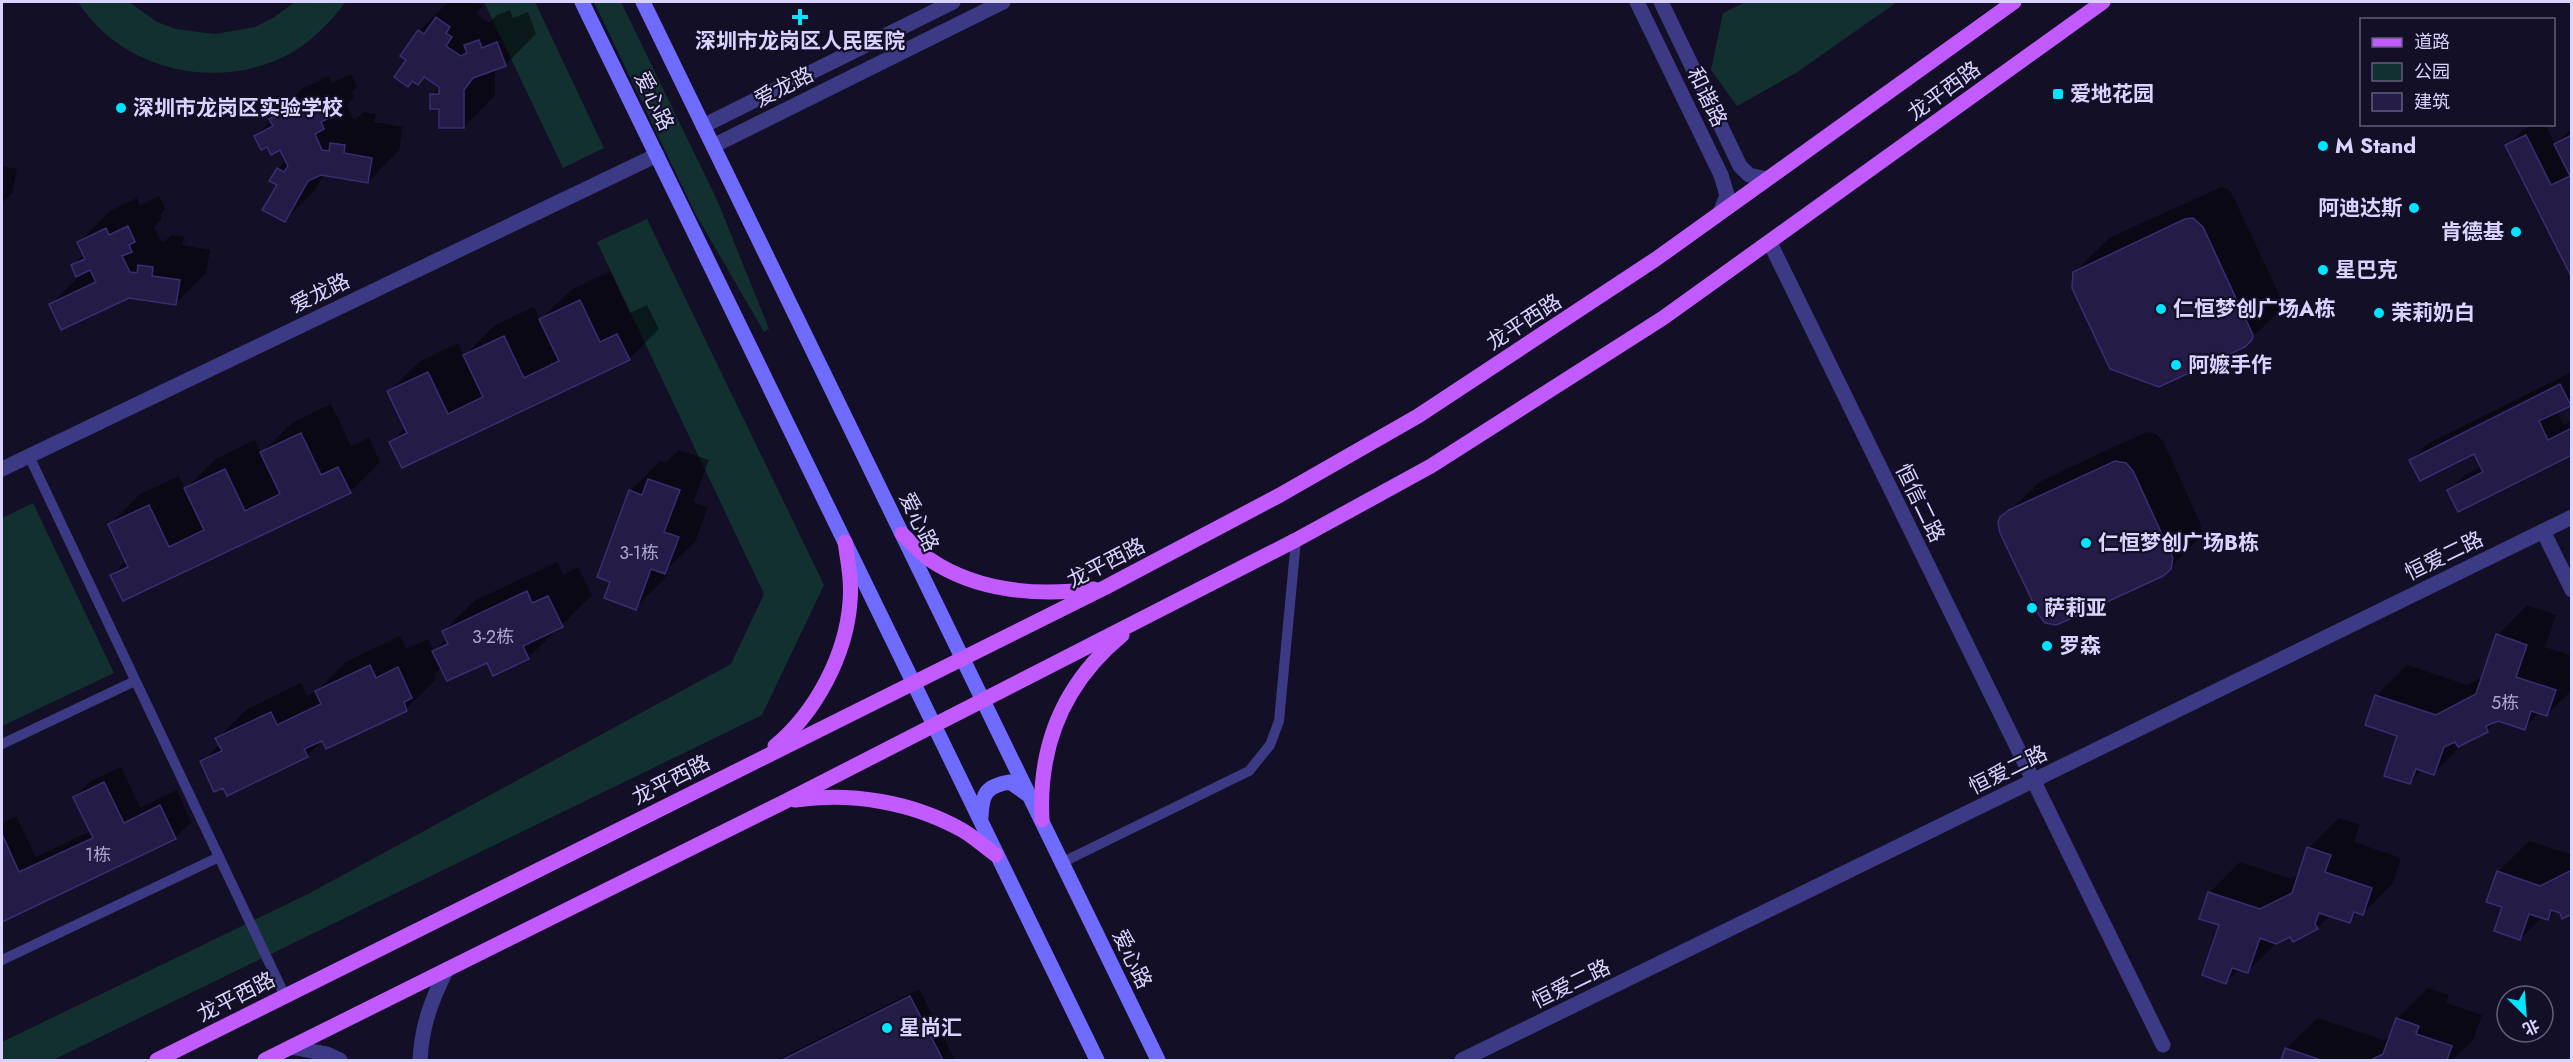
<svg xmlns="http://www.w3.org/2000/svg" width="2573" height="1062" font-family="Jost,'Noto Sans SC',sans-serif">
  <style>
    .green { fill: #12302f }
    .shadow { fill: #0007 }
    .building { fill: #241b47; stroke: #3b2d73; stroke-width: 1.5 }
    .lines { fill: none; stroke-linecap: round; stroke-linejoin: round }
    .lane { stroke: #3d3a85; stroke-width: 10 }
    .street { stroke: #3d3a85; stroke-width: 15 }
    .secondary { stroke: #6f6bff; stroke-width: 15 }
    .primary { stroke: #c25bff; stroke-width: 15 }
    .poi-dot { fill: #00e5ff; stroke: #130f26; stroke-width: 2 }
    .labels { text-anchor: middle; dominant-baseline: central; stroke-width: 4.5; stroke-linejoin: round; paint-order: stroke }
    .number-label { font-size: 18px; fill: #aca6d1 }
    .poi-label { font-size: 21px; font-weight: bold; fill: #d9d4ff; stroke: #130f26; text-anchor: start }
    .street-label { font-size: 21px; fill: #d9d4ff; stroke: #130f26 }
  </style>
  <rect width="100%" height="100%" fill="#130f26"/>
  <g class="green">
    <path d="M78 2H129L157 22 176 29 215 34 255 27 273 18 295 2H346C331 21 314 39 293 52 222 93 122 72 78 2Z"/>
    <path d="M484 2H535L604 148 563 168Z"/>
    <path d="M594 2H621L718 202 769 329 764 332 695 213Z"/>
    <path d="M1746 2H1897L1796 73 1737 106 1711 70 1723 13Z"/>
    <path d="M647 219 824 585 762 715 53 1060H2V1042L308 894 731 664 764 594 597 242Z"/>
    <path d="M33 503 114 673 2 726V518Z"/>
  </g>
  <g class="shadow">
    <path d="M448 2H476L482 6 476 14 489 23 497 15 510 10 513 18 528 12 536 34 505 65 495 69V95L464 127 432 95 440 86 425 76 418 83 408 60 419 31Z"/>
    <path d="M351 74 357 87 352 92 354 97 347 105 353 119H356L363 112 376 114 374 122 403 127 399 150 368 182 324 174 315 190 284 221 278 169 287 160 281 148 268 145 256 136 302 89 329 76 332 83Z"/>
    <path d="M2533 124H2545L2555 145 2572 128V274L2507 146 2523 130Z"/>
    <path d="M2 166 17 169 13 192 2 203Z"/>
    <path d="M2221 187 2228 189 2233 196 2283 303V307L2244 346 2077 270 2109 238Z"/>
    <path d="M159 196 165 209 160 215 162 219 154 227 161 241 164 242 171 235 184 237 182 245 210 250 206 273 175 304 129 296 51 305 83 272 73 265 84 254 79 242 110 211 137 198 140 206Z"/>
    <path d="M610 271 630 313 647 305 659 329 629 359 391 442 406 427 389 392 419 362 458 343 464 356 495 325 534 307 540 320 571 290Z"/>
    <path d="M2572 372V403L2557 411 2564 425 2572 421V453L2449 491 2465 475 2482 466 2475 452 2411 460 2427 444Z"/>
    <path d="M331 404 351 446 369 438 380 462 350 492 112 575 127 560 110 524 140 494 179 476 185 489 216 459 255 440 261 453 292 423Z"/>
    <path d="M2146 432 2156 434 2163 441 2200 523 2202 532 2200 537 2170 568 2002 518 2041 481Z"/>
    <path d="M679 450 709 460 693 502 708 507 695 542 669 567 665 578 635 608 612 581 630 491 660 461 666 463Z"/>
    <path d="M557 562 563 575 578 567 592 595 528 658 442 667 434 674 436 679 406 709 326 747 323 740 307 756 224 786 202 762 220 744 217 739 247 709 301 683 307 696 317 691 346 662 400 636 406 649 428 639 434 651 447 638 444 631 474 601Z"/>
    <path d="M2527 605 2556 615 2545 647 2572 656V690L2547 715 2540 712 2524 728 2499 719 2488 730 2464 742 2434 773 2423 769 2410 783 2399 735 2367 724 2377 695 2407 665 2467 685 2483 677 2498 635Z"/>
    <path d="M121 767 140 808 177 790 191 822 175 838 2 920V823L16 816 36 857 91 831 75 797 91 781Z"/>
    <path d="M2339 818 2360 825 2354 842 2401 858 2393 883 2363 913 2359 912 2349 922 2330 915 2317 928 2291 935 2278 941 2248 971 2239 969 2226 982 2221 924 2201 918 2210 892 2240 862 2291 879 2299 875 2309 848Z"/>
    <path d="M2529 841 2572 855V912L2556 910 2547 919 2542 917 2520 939 2504 906 2498 872Z"/>
    <path d="M2428 988 2449 995 2446 1003 2482 1015 2473 1040 2452 1060H2283L2286 1049 2318 1018 2383 1040 2391 1036 2397 1019Z"/>
    <path d="M919 989 955 1060H777Z"/>
  </g>
  <g class="building">
    <path d="M436 17 450 27 446 33 452 37 446 46 461 56 467 53 464 45 479 40 482 48 497 42 506 66 473 78 464 90V128H439V109H430V94H439V87L424 77 418 85 412 81 408 87 394 77 406 60 400 56 418 30 424 34Z"/>
    <path d="M320 104 327 119 321 122 324 129 315 134 322 150 329 151 330 143 345 145 344 153 372 158 368 183 321 175 308 181 285 222 262 210 277 185 269 181 277 168 284 172 288 166 280 150 271 155 267 147 261 150 254 136 273 126 269 119 298 106 301 113Z"/>
    <path d="M2526 135 2551 185 2570 176 2554 144 2572 135V278L2505 145Z"/>
    <path d="M2193 218 2203 227 2253 335 2252 340 2245 347 2159 387 2110 369 2072 288 2073 272 2185 219Z"/>
    <path d="M128 226 135 242 129 245 132 252 122 256 130 272 137 273 138 265 153 267 152 276 180 280 176 305 129 298 61 330 49 304 96 282 90 270 76 277 71 265 85 259 77 242 106 228 109 235Z"/>
    <path d="M580 300 600 342 617 334 630 360 402 468 389 442 407 433 387 391 428 372 448 414 483 397 463 355 504 336 524 378 559 361 539 319Z"/>
    <path d="M2560 384 2571 406 2539 421 2548 440 2572 428V455L2458 512 2447 490 2483 472 2474 454 2420 481 2409 460Z"/>
    <path d="M301 433 321 475 338 467 351 493 123 601 110 575 128 567 108 524 149 505 169 547 204 530 184 488 225 469 245 511 280 494 260 452Z"/>
    <path d="M2115 461 2126 463 2133 471 2173 558 2171 569 2163 576 2061 623 2056 625 2045 623 2039 615 2000 533 1998 522 2000 517 2009 510Z"/>
    <path d="M648 479 680 490 664 532 679 537 665 574 651 569 636 610 604 598 610 582 597 577 629 490 642 495Z"/>
    <path d="M527 591 532 603 548 596 563 627 523 646 529 659 493 676 487 663 447 681 432 651 448 644 442 631Z"/>
    <path d="M2496 634 2527 645 2516 677 2556 690 2547 716 2531 711 2525 730 2498 721 2486 726 2488 732 2458 747 2455 742 2444 747 2434 775 2416 769 2410 784 2384 776 2397 736 2365 725 2375 695 2436 715 2476 694Z"/>
    <path d="M370 665 376 678 398 667 412 698 404 702 407 711 326 749 322 741 304 749 308 757 227 796 223 788 214 792 200 761 222 751 215 738 271 712 277 725 321 704 315 691Z"/>
    <path d="M104 782 124 823 160 805 176 839 2 922V834L19 872 93 838 73 797Z"/>
    <path d="M2307 847 2331 855 2325 872 2372 888 2363 915 2354 912 2350 923 2319 913 2315 924 2318 929 2293 942 2290 937 2276 944 2260 938 2248 973 2232 968 2226 984 2202 975 2219 925 2199 919 2208 892 2260 909 2292 893Z"/>
    <path d="M2572 870V914L2562 919 2560 913 2551 910 2548 920 2529 914 2520 940 2494 931 2502 907 2486 902 2497 871 2540 886Z"/>
    <path d="M910 996 943 1060H782Z"/>
    <path d="M2396 1018 2419 1026 2416 1034 2452 1046 2447 1060H2371L2383 1054Z"/>
    <path d="M2285 1048 2321 1060H2281Z"/>
  </g>
  <g class="lines">
    <g class="lane">
      <path d="M29 456 285 996"/>
      <path d="M2 744 135 681"/>
      <path d="M1061 863 1249 771 1270 745 1279 721 1296 540"/>
      <path d="M2 960 219 857"/>
    </g>
    <g class="street">
      <path d="M1637 2 1721 175 1727 195 1720 213"/>
      <path d="M1661 2 1740 166 1749 175 1767 179"/>
      <path d="M703 126 953 2"/>
      <path d="M713 146 1003 2"/>
      <path d="M1770 243 2163 1045"/>
      <path d="M2 469 657 155"/>
      <path d="M2543 531 2572 590"/>
      <path d="M291 1047 327 1054 340 1060"/>
      <path d="M420 1060C422 1025 431 1001 447 969"/>
      <path d="M1462 1060 2572 517"/>
    </g>
    <g class="secondary">
      <path d="M582 2 1097 1060"/>
      <path d="M643 2 1158 1060"/>
      <path d="M981 817C982 793 986 786 1010 782L1027 794"/>
    </g>
    <g class="primary">
      <path d="M902 534C911 542 919 552 929 559 977 592 1039 596 1094 589"/>
      <path d="M775 746C816 712 846 655 850 602 852 582 848 562 845 542"/>
      <path d="M795 800C852 792 912 802 962 830 974 837 985 847 996 855"/>
      <path d="M1042 820C1038 746 1064 683 1122 635"/>
      <path d="M157 1060 1106 587 1280 495 1418 416 1656 259 2014 2"/>
      <path d="M265 1060 784 802 1296 540 1431 466 1663 318 2103 2"/>
    </g>
  </g>
  <g class="poi-dot">
    <path d="M797 8h6v6h6v6h-6v6h-6v-6h-6v-6h6z"/>
    <rect x="2052" y="88" width="12" height="12" rx="3"/>
    <circle cx="121" cy="108" r="6"/>
    <circle cx="2323" cy="146" r="6"/>
    <circle cx="2414" cy="208" r="6"/>
    <circle cx="2516" cy="232" r="6"/>
    <circle cx="2323" cy="270" r="6"/>
    <circle cx="2161" cy="309" r="6"/>
    <circle cx="2379" cy="313" r="6"/>
    <circle cx="2176" cy="365" r="6"/>
    <circle cx="2086" cy="543" r="6"/>
    <circle cx="2032" cy="608" r="6"/>
    <circle cx="2047" cy="646" r="6"/>
    <circle cx="887" cy="1028" r="6"/>
  </g>
  <g class="labels">
    <g class="number-label">
      <text x="639" y="553">3-1栋</text>
      <text x="493" y="637">3-2栋</text>
      <text x="2505" y="703">5栋</text>
      <text x="98" y="855">1栋</text>
    </g>
    <g class="poi-label">
      <text x="800" y="41" text-anchor="middle">深圳市龙岗区人民医院</text>
      <text x="2070" y="94">爱地花园</text>
      <text x="133" y="108">深圳市龙岗区实验学校</text>
      <text x="2335" y="146">M Stand</text>
      <text x="2402" y="208" text-anchor="end">阿迪达斯</text>
      <text x="2504" y="232" text-anchor="end">肯德基</text>
      <text x="2335" y="270">星巴克</text>
      <text x="2173" y="309">仁恒梦创广场A栋</text>
      <text x="2391" y="313">茉莉奶白</text>
      <text x="2188" y="365">阿嬷手作</text>
      <text x="2098" y="543">仁恒梦创广场B栋</text>
      <text x="2044" y="608">萨莉亚</text>
      <text x="2059" y="646">罗森</text>
      <text x="899" y="1028">星尚汇</text>
    </g>
    <g class="street-label">
      <text transform="translate(784 87) rotate(-27)">爱龙路</text>
      <text transform="translate(1944 91) rotate(-36)">龙平西路</text>
      <text transform="translate(1707 97) rotate(64)">和谐路</text>
      <text transform="translate(654 101) rotate(64)">爱心路</text>
      <text transform="translate(320 293) rotate(-26)">爱龙路</text>
      <text transform="translate(1524 322) rotate(-33)">龙平西路</text>
      <text transform="translate(1920 503) rotate(64)">恒信二路</text>
      <text transform="translate(919 522) rotate(64)">爱心路</text>
      <text transform="translate(2444 556) rotate(-26)">恒爱二路</text>
      <text transform="translate(1106 563) rotate(-27)">龙平西路</text>
      <text transform="translate(2008 770) rotate(-26)">恒爱二路</text>
      <text transform="translate(671 780) rotate(-27)">龙平西路</text>
      <text transform="translate(1132 959) rotate(64)">爱心路</text>
      <text transform="translate(1571 984) rotate(-26)">恒爱二路</text>
      <text transform="translate(236 997) rotate(-27)">龙平西路</text>
    </g>
  </g>
  <rect width="2573" height="1062" fill="none" stroke="#d9d4ff" stroke-width="6"/>
  <rect x="2360" y="18" width="195" height="108" fill="#130f26" stroke="#625e7d" stroke-width="1.5"/>
  <rect x="2372" y="38" width="30" height="9" fill="#c25bff" stroke="#625e7d" stroke-width="1.5"/>
  <text x="2414" y="48" font-size="18" fill="#d9d4ff">道路</text>
  <rect x="2372" y="63" width="30" height="18" fill="#12302f" stroke="#625e7d" stroke-width="1.5"/>
  <text x="2414" y="78" font-size="18" fill="#d9d4ff">公园</text>
  <rect x="2372" y="93" width="30" height="18" fill="#241b47" stroke="#625e7d" stroke-width="1.5"/>
  <text x="2414" y="108" font-size="18" fill="#d9d4ff">建筑</text>
  <g transform="translate(2525 1014) rotate(155)"><circle r="28" fill="#130f26" stroke="#625e7d" stroke-width="1.5"/>
  <path d="M0-4.5L10 22L0 15L-10 22Z" fill="#00e5ff"/>
  <text y="-9" font-size="16" font-weight="bold" text-anchor="middle" fill="#d9d4ff">北</text>
  </g>
</svg>
